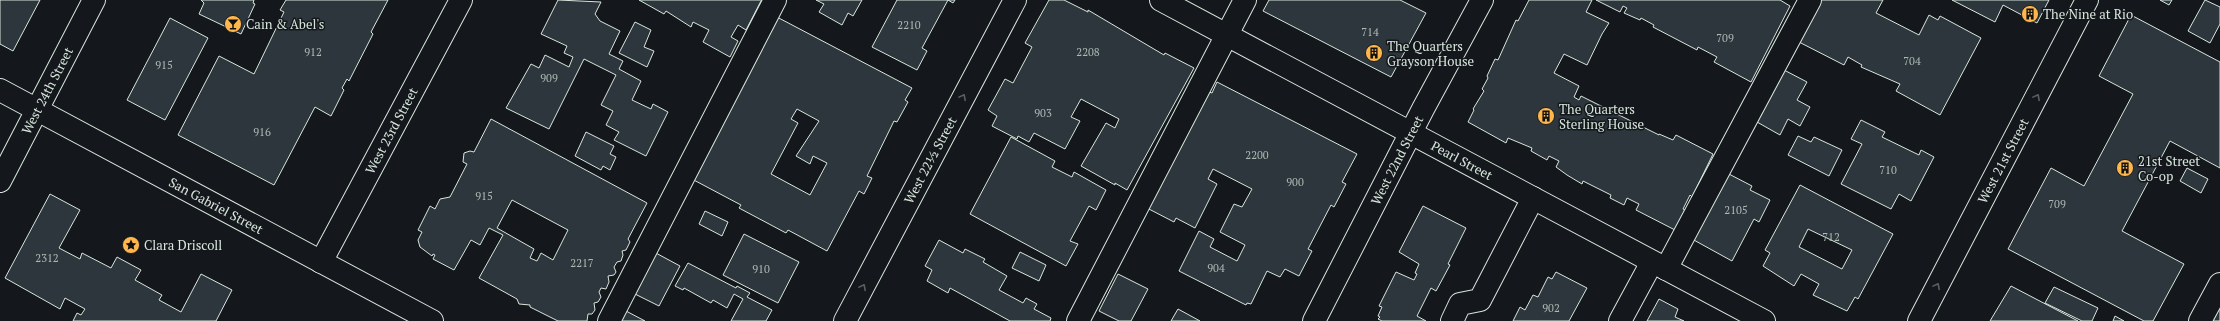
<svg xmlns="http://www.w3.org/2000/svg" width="2220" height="321" font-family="'PT Serif',serif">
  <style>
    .building { fill: #2c363c; stroke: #d8e6dc; fill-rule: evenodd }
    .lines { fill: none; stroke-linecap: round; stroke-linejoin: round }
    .minor-casing { stroke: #d8e6dc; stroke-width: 24 }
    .major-casing { stroke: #d8e6dc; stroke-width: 24 }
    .minor { stroke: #14181c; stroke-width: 22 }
    .major { stroke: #14181c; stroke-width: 22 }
    .oneway { stroke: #59605f }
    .labels { text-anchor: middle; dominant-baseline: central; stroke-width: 3; stroke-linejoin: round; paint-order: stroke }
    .number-label { font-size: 11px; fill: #adbab4 }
    .poi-label { font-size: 13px; fill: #d8e6dc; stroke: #14181c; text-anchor: start }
    .street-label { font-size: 13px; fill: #d8e6dc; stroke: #14181c }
  </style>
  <rect width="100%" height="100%" fill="#14181c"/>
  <g class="building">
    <path d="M0 0H40L13 51 0 44Z"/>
    <path d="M201 0H254L253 3 255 4 241 34 199 14 204 3Z"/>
    <path d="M286 0H388L371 32 373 34 349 81 347 79 342 88 344 90 331 116 315 107 274 185 178 135 219 56 254 74 284 12 280 10Z"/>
    <path d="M558 0 601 2 595 14 600 21 620 31 609 54 623 61 619 69 641 81 632 100 651 109 653 104 668 112 646 156 614 140 619 132 606 125 613 111 601 105 616 75 584 59 549 129 506 108 531 64 539 68 545 55 569 67 573 57 564 53 567 46 541 34Z"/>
    <path d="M639 0H764L761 1 746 30 738 25 731 37 738 41 730 57 703 42 709 30 693 22 691 27 666 11 664 14Z"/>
    <path d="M816 0H862L853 16 848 13 842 25 819 12 824 4Z"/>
    <path d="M897 0H955L953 3 948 0 922 48 927 51 917 70 872 47Z"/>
    <path d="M1049 0H1064L1088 12V10L1164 55 1165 53 1194 68 1127 190 1115 183V185L1081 166 1106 123 1115 128 1119 119 1081 99 1071 117 1080 121 1065 149 1034 133 1029 142 1018 136 1017 139 992 126 997 116 988 110 1005 79 1013 83 1032 47 1025 43Z"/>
    <path d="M1269 0H1400L1426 13 1391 77 1263 11Z"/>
    <path d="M1529 0H1592L1586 12 1609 23 1602 34 1587 65 1564 54 1554 73 1579 86 1574 97 1579 100 1581 96 1659 135V134L1673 140 1676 135 1713 154 1692 197 1690 195 1683 209 1685 210 1675 230 1636 210 1639 204 1627 198 1624 205 1610 198 1611 195 1583 181 1582 184 1567 175 1556 167 1559 161 1549 156 1547 160 1531 151 1532 148 1508 138 1506 143 1468 122 1474 110 1473 109 1484 91 1482 89 1488 78 1487 76 1495 59 1498 60 1516 20 1518 21Z"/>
    <path d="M1596 0H1780L1790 6 1751 82 1714 62 1717 57 1698 47 1697 50 1653 27 1654 25 1641 18 1640 20 1624 13 1627 8 1623 6 1620 12Z"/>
    <path d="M1819 0H1883L1876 13 1919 35 1929 15 1938 20 1940 16 1981 38 1940 115 1896 91 1900 84 1861 67 1862 65 1848 57 1844 65 1797 41Z"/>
    <path d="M1952 0H2049L2037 23 2003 5 1995 22Z"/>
    <path d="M2160 0H2172L2169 5Z"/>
    <path d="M2205 0 2220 7V24L2210 43 2188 31Z"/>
    <path d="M2131 15 2220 62V168L2170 141 2122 231 2184 264 2153 321H2144L2008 249 2051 168 2084 186 2133 94 2099 76Z"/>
    <path d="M775 16 912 88 905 100 908 102 897 122 894 121 867 176 872 178 864 194 859 191 827 251 788 230 786 233 739 208 741 205 690 178ZM797 109 819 121 796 156 810 164 813 156 827 163 810 195 771 174 798 123 791 119Z"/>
    <path d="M170 18 208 38 165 120 127 100Z"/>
    <path d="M635 22 651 30 644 47 654 51 647 67 619 53Z"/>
    <path d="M1784 70 1807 82 1797 100 1810 107 1800 126 1788 119 1780 135 1757 122Z"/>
    <path d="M1217 82 1357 154 1342 182 1346 184 1334 207 1331 205 1308 249 1312 251 1299 276 1285 269 1280 277 1267 271 1251 304 1247 303 1246 305 1179 271 1199 231 1214 239 1210 247 1237 261 1245 245 1220 232 1234 204 1242 207 1252 189 1213 169 1208 179 1217 184 1195 228 1176 218 1174 222 1147 208 1206 91 1212 93Z"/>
    <path d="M491 119 647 203 628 239 630 242 626 250 622 251 623 255 621 261 617 262 614 267 616 272 614 275 608 276 609 282 606 289 601 288 599 292 601 297 598 302 594 303 595 310 592 314H588L587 321H558L530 307V305L519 304 517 299 479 278 503 235 489 228 480 245 471 240 454 270 433 259 435 255 433 254 432 256 420 247 418 240 422 232 418 230 430 206 435 209 440 199 450 197 467 164 463 162 464 153 470 151 474 152ZM512 200 568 230 553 260 541 253 537 261 530 258 534 249 497 228Z"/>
    <path d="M1861 120 1885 132 1882 137 1919 155 1921 150 1934 157 1911 201 1899 194 1891 209 1841 184 1862 144 1851 139Z"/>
    <path d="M586 132 614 146 610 154 616 157 610 170 603 166 601 170 575 156Z"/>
    <path d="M1798 136 1811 142 1814 137 1842 150 1829 176 1788 155Z"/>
    <path d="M1011 137 1055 161 1052 167 1072 177 1074 172 1106 190 1096 210 1089 206 1070 241 1078 244 1066 266 970 214Z"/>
    <path d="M2187 168 2208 179 2201 193 2180 181Z"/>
    <path d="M1727 173 1752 186 1750 190 1770 200 1759 222 1754 219 1732 261 1692 239Z"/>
    <path d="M1800 185 1893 234 1858 299 1855 297 1847 311 1813 295 1819 284 1801 274 1794 286 1763 266 1770 253 1765 250ZM1808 229 1852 250 1842 269 1799 247Z"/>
    <path d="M50 194 80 210 59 248 80 259 82 253 111 268 117 257 141 270 135 280 162 295 159 300 181 312 201 274 232 290 216 321H73L77 313 81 315 85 309 65 298 60 309 5 278Z"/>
    <path d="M1423 206 1466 228 1448 264 1450 265 1436 291 1431 288 1417 316 1426 321H1382L1378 319 1380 317 1378 316 1382 307 1379 306 1396 272 1414 280 1417 274 1415 273 1419 264 1399 252Z"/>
    <path d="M705 211 728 222 722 236 699 224Z"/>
    <path d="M744 234 799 262 778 303 723 275Z"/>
    <path d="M939 240 963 253 965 249 985 259 983 262 1007 276 999 290 1023 303 1026 298 1037 304 1034 309 1051 318 1050 321H1010L950 288 948 293 927 281 932 270 925 266Z"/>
    <path d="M654 252 680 266 659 306 633 293Z"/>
    <path d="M1020 252 1046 265 1039 281 1012 268Z"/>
    <path d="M688 263 736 288 737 286 750 293 747 297 772 310 766 321H731L743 299 734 294 727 308 713 300 711 303 684 288 683 290 675 286Z"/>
    <path d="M1556 272 1587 288 1569 321H1513L1520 307 1525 310 1533 295 1538 297 1548 277 1552 279Z"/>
    <path d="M1118 274 1148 289 1131 321H1119L1099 311Z"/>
    <path d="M2011 286 2078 321H1990Z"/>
    <path d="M2054 287 2098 308 2092 321H2082L2045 303Z"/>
    <path d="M1659 299 1678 309 1675 317 1684 321H1647Z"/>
    <path d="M2220 307V321H2213Z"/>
    <path d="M1178 309 1200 321H1171Z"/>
    <path d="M626 311 645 321H620Z"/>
    <path d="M2115 316 2124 321H2113Z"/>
  </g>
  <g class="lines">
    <g class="minor-casing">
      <g id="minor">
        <path id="s1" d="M1161 0 1764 321"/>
        <path id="s2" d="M0 90 432 321"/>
        <path id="s3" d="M321 262 461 0"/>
        <path d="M1666 269 1810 0"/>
        <path d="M609 321 775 0"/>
        <path d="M845 321 1015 0"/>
        <path d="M1078 321 1245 0"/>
        <path id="s4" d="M1314 321 1423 109 1482 0"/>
        <path d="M1452 321 1460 304 1480 300 1533 198"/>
        <path d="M1620 321 1652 262"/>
        <path id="s5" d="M1919 321 2087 0"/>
        <path d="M2200 321 2220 284"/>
      </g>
    </g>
    <g class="major-casing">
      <g id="major">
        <path id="s6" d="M0 181 94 0"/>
      </g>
    </g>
    <use href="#minor" class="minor"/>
    <use href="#major" class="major"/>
  </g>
  <defs><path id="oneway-chevron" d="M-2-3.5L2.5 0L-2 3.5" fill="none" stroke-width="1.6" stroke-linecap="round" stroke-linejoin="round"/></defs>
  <g class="oneway">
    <use href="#oneway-chevron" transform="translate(963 97) rotate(-62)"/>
    <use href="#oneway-chevron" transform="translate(2037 97) rotate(-62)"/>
    <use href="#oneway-chevron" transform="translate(1937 286) rotate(-62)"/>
    <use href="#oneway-chevron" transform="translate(863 287) rotate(-62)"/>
  </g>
  <defs>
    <g id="building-disc" transform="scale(0.9)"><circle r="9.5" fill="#ffb74d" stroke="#14181c"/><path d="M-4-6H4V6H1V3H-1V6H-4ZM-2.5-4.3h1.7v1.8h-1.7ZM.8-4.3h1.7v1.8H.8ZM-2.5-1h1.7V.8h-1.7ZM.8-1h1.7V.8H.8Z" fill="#111"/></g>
    <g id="bar-disc" transform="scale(0.9)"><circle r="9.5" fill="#ffb74d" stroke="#14181c"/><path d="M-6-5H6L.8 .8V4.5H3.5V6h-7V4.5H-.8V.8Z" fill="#111"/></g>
    <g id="sight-disc" transform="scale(0.9)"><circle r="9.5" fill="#ffb74d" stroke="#14181c"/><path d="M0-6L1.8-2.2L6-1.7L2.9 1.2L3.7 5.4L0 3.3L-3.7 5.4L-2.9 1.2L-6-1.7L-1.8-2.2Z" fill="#111"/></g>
  </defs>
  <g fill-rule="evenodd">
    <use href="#building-disc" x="2030" y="14"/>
    <use href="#bar-disc" x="233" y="24"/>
    <use href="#building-disc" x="1374" y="53"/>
    <use href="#building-disc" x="1546" y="116"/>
    <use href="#building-disc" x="2125" y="168"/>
    <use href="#sight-disc" x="131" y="245"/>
  </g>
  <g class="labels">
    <g class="number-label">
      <text x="909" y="25">2210</text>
      <text x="1370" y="32">714</text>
      <text x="1725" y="38">709</text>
      <text x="313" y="52">912</text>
      <text x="1088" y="52">2208</text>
      <text x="1912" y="61">704</text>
      <text x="164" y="65">915</text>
      <text x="549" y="78">909</text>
      <text x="1043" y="113">903</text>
      <text x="262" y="132">916</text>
      <text x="1257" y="155">2200</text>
      <text x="1888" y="170">710</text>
      <text x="1295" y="182">900</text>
      <text x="484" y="196">915</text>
      <text x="2057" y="204">709</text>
      <text x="1736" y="210">2105</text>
      <text x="1831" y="237">712</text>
      <text x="47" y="258">2312</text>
      <text x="582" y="263">2217</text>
      <text x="1216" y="268">904</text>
      <text x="761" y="269">910</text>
      <text x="1551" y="308">902</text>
    </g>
    <g class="poi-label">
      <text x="2043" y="14">The Nine at Rio</text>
      <text x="246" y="24">Cain &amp; Abel's</text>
      <text x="1387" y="46">The Quarters<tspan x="1387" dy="15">Grayson House</tspan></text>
      <text x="1559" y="109">The Quarters<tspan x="1559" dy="15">Sterling House</tspan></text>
      <text x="2138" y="161">21st Street<tspan x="2138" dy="15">Co-op</tspan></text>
      <text x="144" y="245">Clara Driscoll</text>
    </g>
    <g class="street-label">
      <text stroke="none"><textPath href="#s6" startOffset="102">West 24th Street</textPath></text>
      <text stroke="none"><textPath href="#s3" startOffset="149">West 23rd Street</textPath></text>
      <text transform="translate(930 160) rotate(-62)">West 22½ Street</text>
      <text stroke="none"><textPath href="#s4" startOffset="181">West 22nd Street</textPath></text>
      <text stroke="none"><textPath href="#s5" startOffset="181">West 21st Street</textPath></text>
      <text stroke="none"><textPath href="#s1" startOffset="341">Pearl Street</textPath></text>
      <text stroke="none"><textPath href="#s2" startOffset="245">San Gabriel Street</textPath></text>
    </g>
  </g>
</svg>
